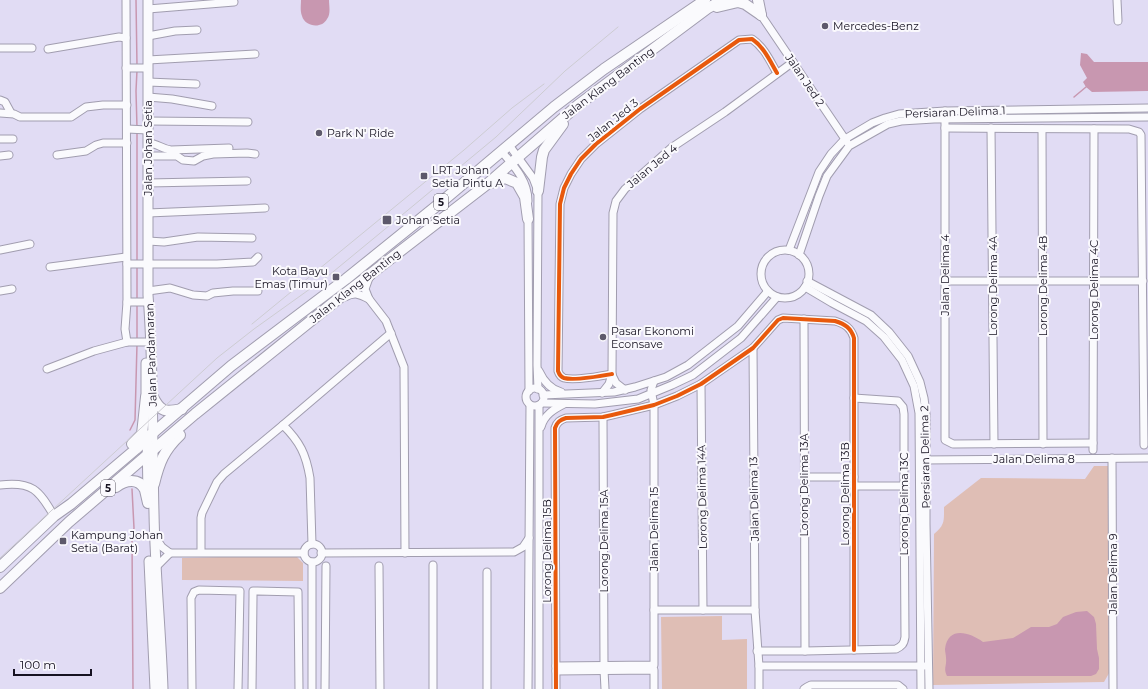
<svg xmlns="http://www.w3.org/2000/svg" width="1148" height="689" font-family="Montserrat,sans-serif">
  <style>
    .green { fill: #dfbeb5 }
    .water { fill: #c897b0 }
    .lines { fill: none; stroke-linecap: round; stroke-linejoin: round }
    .stream { stroke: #c897b0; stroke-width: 1.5 }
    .minor-casing { stroke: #a19daf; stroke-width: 9 }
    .major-casing { stroke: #a19daf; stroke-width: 11 }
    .highway-casing { stroke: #a19daf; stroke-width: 12 }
    .minor { stroke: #fafafd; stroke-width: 7 }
    .major { stroke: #fafafd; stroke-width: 9 }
    .highway { stroke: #fafafd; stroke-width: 10 }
    .tram { stroke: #cdccd2; stroke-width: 1 }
    .cycleway-casing { stroke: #faf9fd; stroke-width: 6 }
    .cycleway { stroke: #e8590c; stroke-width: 4 }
    .poi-dot { fill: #5d596b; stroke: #faf9fd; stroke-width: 1.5 }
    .labels { text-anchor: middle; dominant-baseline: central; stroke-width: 4; stroke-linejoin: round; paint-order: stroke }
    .shield { fill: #faf9fd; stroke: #5a5763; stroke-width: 1 }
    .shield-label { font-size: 10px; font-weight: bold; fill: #161221 }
    .poi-label { font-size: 11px; fill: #161221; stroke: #faf9fd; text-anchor: start }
    .street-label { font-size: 11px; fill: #161221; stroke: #faf9fd }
  </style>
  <rect width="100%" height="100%" fill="#e1dcf4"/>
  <g class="green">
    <path d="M1094 466H1111L1112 668 1104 682 933 685 934 534C945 525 944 521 944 507L981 478 1085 479Z"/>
    <path d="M295 555 303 563V581L182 580V558Z"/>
    <path d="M722 616V640L747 639V689H662L661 617Z"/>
  </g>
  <g class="water">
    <path d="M301 0H329C329 6 331 14 327 19 322 29 305 27 302 16 300 11 301 5 301 0Z"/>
    <path d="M1081 53 1087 54 1094 62H1148V91L1092 92 1086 87 1083 82 1087 78 1080 65Z"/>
    <path d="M1087 611 1094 617 1096 624 1097 649 1099 658V669L1096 674 1091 676H947C943 668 947 666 946 658 946 655 945 652 945 649 948 626 969 632 983 642L1013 638 1031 627H1049L1057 624 1063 617 1076 612Z"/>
  </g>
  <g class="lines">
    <g class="stream">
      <path d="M136 0 137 66"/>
      <path d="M137 70 136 91 137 128"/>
      <path d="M1074 97 1086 87"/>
      <path d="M137 262V132"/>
      <path d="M137 266V300"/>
      <path d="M137 340V304"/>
      <path d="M130 430 135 420 137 344"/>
      <path d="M132 489 134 528 132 538 133 689"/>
    </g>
    <g class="minor-casing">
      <g id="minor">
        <path d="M126 0 127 302 125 329 127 342"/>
        <path d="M1117 0 1118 21"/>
        <path d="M148 9 234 2"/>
        <path d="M761 15 847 142"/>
        <path d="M148 36 175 31 197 30"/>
        <path d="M0 48H32"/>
        <path d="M48 49 119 37 126 38"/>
        <path d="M148 60 255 54"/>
        <path d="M126 68H148"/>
        <path d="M148 82 196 84"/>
        <path d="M148 97 172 99 212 106"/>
        <path d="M0 100 5 102 11 113"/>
        <path d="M945 111V440L953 444 1093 443"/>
        <path d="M0 113 14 114 20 117H71L86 107 103 105H127"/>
        <path d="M148 121 248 122"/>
        <path d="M945 128 1129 129 1139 132 1141 135 1144 445"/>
        <path d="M991 128 994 444"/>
        <path d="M127 129 148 130"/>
        <path d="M1042 129 1043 444"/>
        <path d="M0 139H13"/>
        <path d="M148 143C157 143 162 149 171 150L229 148"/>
        <path d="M509 145 533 178 538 191 537 365 538 389"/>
        <path d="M502 152C514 166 528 181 528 201"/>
        <path d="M57 155 86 151 96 145 103 143H127"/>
        <path d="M0 156 9 155"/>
        <path d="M148 156H177L183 160 194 161 203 156 213 154 247 153 255 154"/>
        <path d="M148 183 247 181"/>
        <path d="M148 213 265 208"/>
        <path d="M528 215 529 391"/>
        <path d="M148 241 164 242 198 237 252 238"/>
        <path d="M0 250 30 244"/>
        <path d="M789 250 819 172 831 154 845 139 872 123 885 118 899 114 945 111 1148 108"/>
        <circle cx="785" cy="274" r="24"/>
        <path d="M799 255 819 196 827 176 849 146 888 124 901 121 934 119 1148 117"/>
        <path d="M127 264H217L253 262 258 257"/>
        <path d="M50 267 126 257"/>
        <path d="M372 275 369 278 365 289 369 299 386 321 404 367 405 553"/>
        <path d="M807 281 871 315 889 332 908 356 920 382 924 398 926 414V524L929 689"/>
        <path d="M945 281H1143"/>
        <path d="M805 287 832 303 866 321 884 337 902 360 914 386 919 413 921 689"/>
        <path d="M0 291 12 289"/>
        <path d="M148 291 170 288 193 295 207 296 213 293 233 291H258"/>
        <path d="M345 297C355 292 359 294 369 299"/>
        <path d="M127 302H147"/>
        <path d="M804 319 805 651"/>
        <path d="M753 348 755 610 759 666V689"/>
        <path d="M47 369 94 351 127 342H145"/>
        <path d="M539 371C544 382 550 389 561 392"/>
        <path d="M612 374C601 376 574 381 564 378 561 377 559 374 558 371L560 204 564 188 571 174 581 159 596 144 640 109 739 40 752 39C764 47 770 61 777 73"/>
        <path d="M612 375 616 383 625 390"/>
        <path d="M701 384 703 610"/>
        <circle cx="535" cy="397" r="9"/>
        <path d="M602 393 609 384 612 374 613 213 616 201 625 189 671 148 725 112 793 62"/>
        <path d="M543 395 614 392 635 387 666 377 688 365 738 326 768 291"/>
        <path d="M542 403 595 404 638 399 672 385 693 375 741 338 777 297"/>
        <path d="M603 417 604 665"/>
        <path d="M283 425 391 333"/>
        <path d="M541 427C544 415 554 409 564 404"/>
        <path d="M1093 450 1094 129"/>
        <path d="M1112 458 1113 689"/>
        <path d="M922 460 1148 458"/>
        <path d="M804 477H854"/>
        <path d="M0 485C32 481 39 490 54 516"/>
        <path d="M854 486H904"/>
        <path d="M155 537 162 547 170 553H304"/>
        <circle cx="313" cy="553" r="9"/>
        <path d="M201 552V518L202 513 217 482 224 474 283 425C300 442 306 454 310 478L312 544"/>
        <path d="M321 553 514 552 523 547 529 538"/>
        <path d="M312 562V689"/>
        <path d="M433 565V689"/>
        <path d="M379 566 380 689"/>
        <path d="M156 567 170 553"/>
        <path d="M654 610H755"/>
        <path d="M757 651H805L896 649C902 646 904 644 905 637L904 486V414L903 407 898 401 854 398"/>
        <path d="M556 666 654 665V405L651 390 654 381"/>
        <path d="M759 666H924"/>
        <path d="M604 670 605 689"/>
        <path d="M556 671 654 670V689"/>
        <path d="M192 689 191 598 194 592 199 590 240 591 238 689"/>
        <path d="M252 689 253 597V591H257L298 592 299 689"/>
        <path d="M325 689 326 566"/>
        <path d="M487 689V572"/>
        <path d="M528 689 530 405"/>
        <path d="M539 689V405"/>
        <path d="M556 689 555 428C557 422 560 420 566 418L603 417 612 415 654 405 677 396 701 384 753 348 778 320 783 318 835 321C845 324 851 328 854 338V650"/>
        <path d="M804 689 807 687 811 685H898L903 689"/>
      </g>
    </g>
    <g class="major-casing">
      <g id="major">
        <path d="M148 0V295C154 368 152 441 154 513 155 572 161 630 163 689"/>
        <path d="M146 363V404"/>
        <path d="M147 435 148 496"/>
        <path d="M149 561 155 689"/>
      </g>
    </g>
    <g class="highway-casing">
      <g id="highway">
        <path d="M758 0 761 15"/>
        <path d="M717 7 738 2 745 4 761 15"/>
        <path d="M491 183 505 178 517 183 525 197 528 219"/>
        <path d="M538 191 542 157 544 150 563 124"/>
        <path d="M153 397C161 413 166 412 182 409"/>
        <path d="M132 444 142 434 146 397"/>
        <path d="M154 484C159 463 164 450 180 435"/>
        <path d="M116 487C125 480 139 477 145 490 146 494 147 499 148 503"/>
        <path d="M0 567 54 516 71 504 136 449 154 432 231 366 346 279 439 204 554 107 604 69 705 0"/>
        <path d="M0 588 69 522 195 414 333 303 486 185 578 105 708 8 723 0"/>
      </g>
    </g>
    <use href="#minor" class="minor"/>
    <use href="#major" class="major"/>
    <use href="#highway" class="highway"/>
    <g class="tram">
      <path d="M252 324 464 150 512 108 544 84"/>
      <path d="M0 558 217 358 254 329 328 276 396 220 496 137 565 71 618 27"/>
    </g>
    <g class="cycleway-casing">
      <g id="cycleway">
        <path d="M612 374C601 376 574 381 564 378 561 377 559 374 558 371L560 204 564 188 571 174 581 159 596 144 640 109 739 40 752 39C764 47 770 61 777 73"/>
        <path d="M556 689 555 428C557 422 560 420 566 418L603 417 612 415 654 405 677 396 701 384 753 348 778 320 783 318 835 321C845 324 851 328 854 338V650"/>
      </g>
    </g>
    <use href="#cycleway" class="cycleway"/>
  </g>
  <g class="poi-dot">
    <circle cx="825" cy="26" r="4"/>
    <circle cx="319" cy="133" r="4"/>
    <rect x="420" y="172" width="8" height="8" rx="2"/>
    <rect x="382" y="215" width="10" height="10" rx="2"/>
    <rect x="332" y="273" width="8" height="8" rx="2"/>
    <circle cx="603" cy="337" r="4"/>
    <rect x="59" y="537" width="8" height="8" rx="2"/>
  </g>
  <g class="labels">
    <g class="shield">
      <rect x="434" y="194" width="14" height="16" rx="3"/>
      <rect x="101" y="480" width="14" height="16" rx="3"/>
    </g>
    <g class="shield-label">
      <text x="441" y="202">5</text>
      <text x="108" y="488">5</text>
    </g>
    <g class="poi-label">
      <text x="833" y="26">Mercedes-Benz</text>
      <text x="327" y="133">Park N' Ride</text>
      <text x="432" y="170">LRT Johan<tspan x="432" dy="13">Setia Pintu A</tspan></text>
      <text x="396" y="220">Johan Setia</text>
      <text x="328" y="271" text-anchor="end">Kota Bayu<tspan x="328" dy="13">Emas (Timur)</tspan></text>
      <text x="611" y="331">Pasar Ekonomi<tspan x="611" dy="13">Econsave</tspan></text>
      <text x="71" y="535">Kampung Johan<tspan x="71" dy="13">Setia (Barat)</tspan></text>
    </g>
    <g class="street-label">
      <text transform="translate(805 80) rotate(56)">Jalan Jed 2</text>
      <text transform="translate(608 83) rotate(-37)">Jalan Klang Banting</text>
      <text transform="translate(955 112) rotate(-2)">Persiaran Delima 1</text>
      <text transform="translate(613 120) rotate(-39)">Jalan Jed 3</text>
      <text transform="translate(148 148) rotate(-90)">Jalan Johan Setia</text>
      <text transform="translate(652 166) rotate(-40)">Jalan Jed 4</text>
      <text transform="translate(945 275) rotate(-90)">Jalan Delima 4</text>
      <text transform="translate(355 286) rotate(-38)">Jalan Klang Banting</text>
      <text transform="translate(993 286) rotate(-90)">Lorong Delima 4A</text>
      <text transform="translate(1043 286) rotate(-90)">Lorong Delima 4B</text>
      <text transform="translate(1094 290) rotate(-90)">Lorong Delima 4C</text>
      <text transform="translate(151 355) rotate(-92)">Jalan Pandamaran</text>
      <text transform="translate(925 457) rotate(-91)">Persiaran Delima 2</text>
      <text x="1034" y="459">Jalan Delima 8</text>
      <text transform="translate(804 485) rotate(-90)">Lorong Delima 13A</text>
      <text transform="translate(845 494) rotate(-90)">Lorong Delima 13B</text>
      <text transform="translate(702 497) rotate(-91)">Lorong Delima 14A</text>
      <text transform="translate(754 499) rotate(-91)">Jalan Delima 13</text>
      <text transform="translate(904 504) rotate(-90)">Lorong Delima 13C</text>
      <text transform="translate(654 529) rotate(-90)">Jalan Delima 15</text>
      <text transform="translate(604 541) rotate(-90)">Lorong Delima 15A</text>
      <text transform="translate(547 551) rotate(-90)">Lorong Delima 15B</text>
      <text transform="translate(1113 574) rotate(-90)">Jalan Delima 9</text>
    </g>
  </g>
  <path d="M14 669v6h77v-6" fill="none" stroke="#161221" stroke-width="2"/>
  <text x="20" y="669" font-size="12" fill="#161221" stroke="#faf9fd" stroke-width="3" paint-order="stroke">100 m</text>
</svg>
